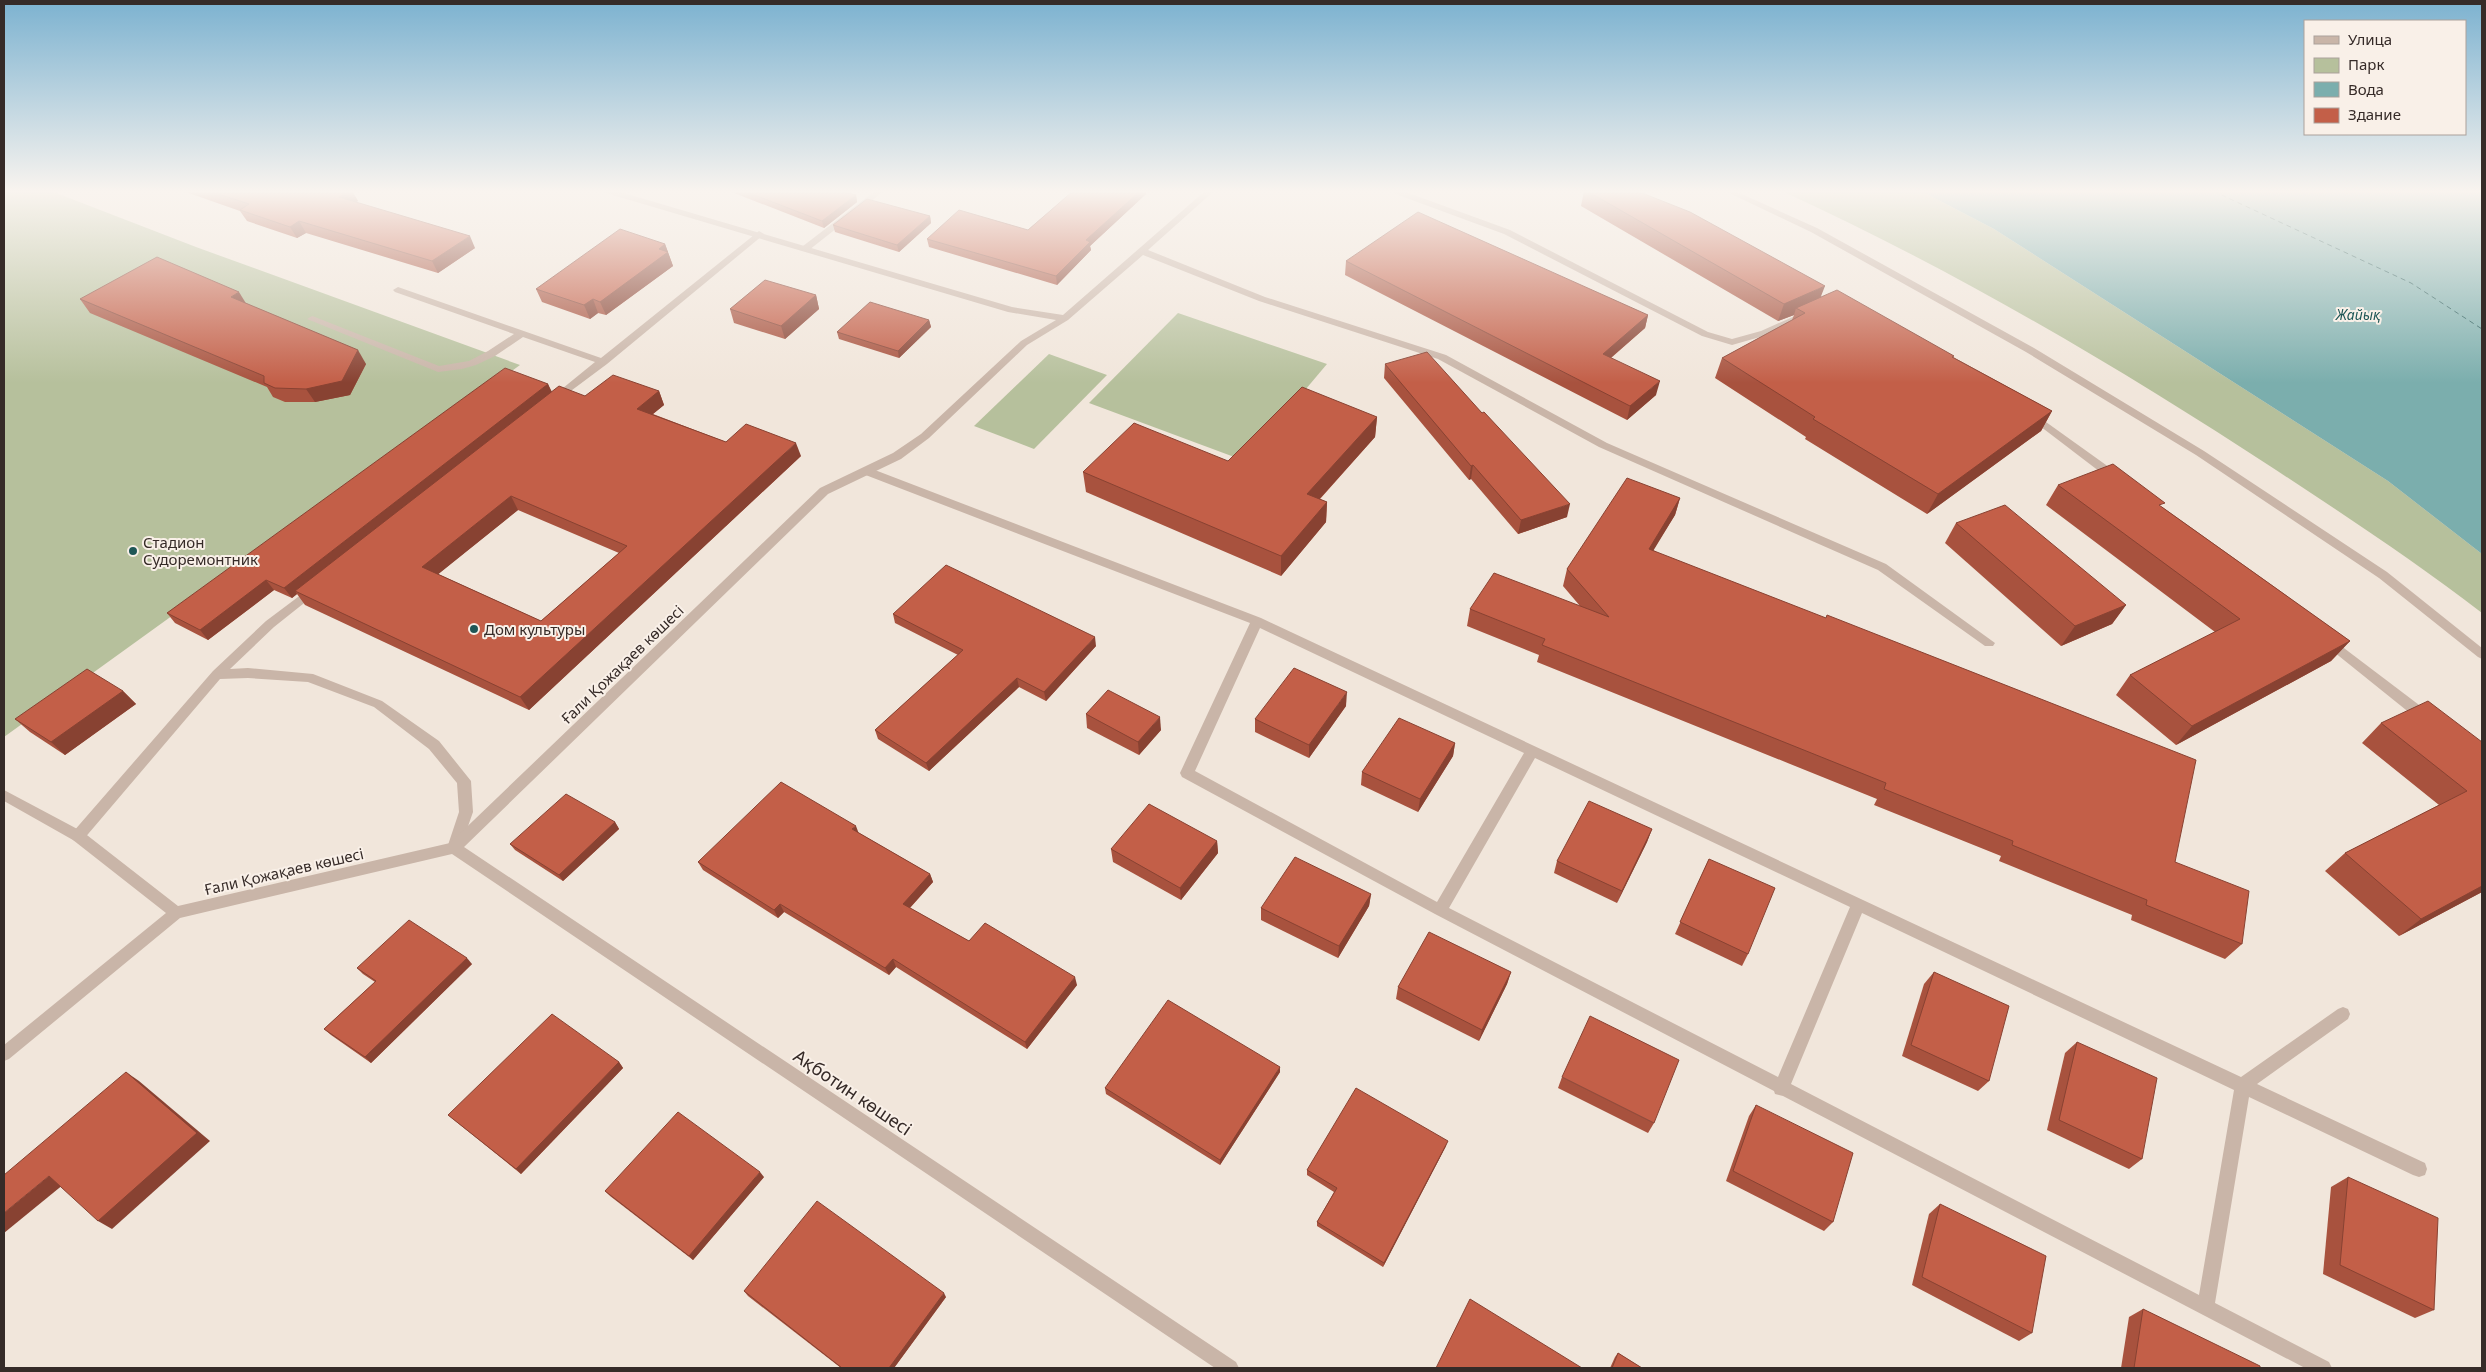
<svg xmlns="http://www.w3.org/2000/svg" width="2486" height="1372" font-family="'Noto Sans',sans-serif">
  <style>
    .green { fill: #b6c09c }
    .water { fill: #7baead }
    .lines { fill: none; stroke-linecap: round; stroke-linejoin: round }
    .ferry { stroke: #1e5656; stroke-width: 1; stroke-dasharray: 5 4; stroke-linecap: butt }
    .service { fill: #c9b5a8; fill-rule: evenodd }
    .pedestrian { fill: #c9b5a8; fill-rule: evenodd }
    .minor { fill: #c9b5a8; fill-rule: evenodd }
    .wall { fill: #a8523e; fill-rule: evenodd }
    .shaded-wall { fill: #884232 }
    .building { fill: #c35f48; stroke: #884232; fill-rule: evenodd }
    .poi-dot { fill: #1e5656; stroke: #f9f0e8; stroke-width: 2 }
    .labels { text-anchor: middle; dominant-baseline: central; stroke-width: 4; stroke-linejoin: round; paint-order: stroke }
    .far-water-label { font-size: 14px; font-style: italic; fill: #1e5656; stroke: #f9f0e8 }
    .poi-label { font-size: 15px; fill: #362b28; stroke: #f9f0e8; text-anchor: start }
    .street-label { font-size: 15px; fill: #362b28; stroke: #f9f0e8 }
    .near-street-label { font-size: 18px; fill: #362b28; stroke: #f9f0e8 }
  </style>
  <rect width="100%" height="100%" fill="#f1e6db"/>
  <g class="green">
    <path d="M4 191H51L196 247 520 365 4 737Z"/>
    <path d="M1782 191H1921L1994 229 2388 481 2482 554V613C2416 562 2346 516 2276 470 2117 366 1954 270 1782 191Z"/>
    <path d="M1178 313 1327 364 1245 461 1089 403Z"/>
    <path d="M1049 354 1107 375 1034 449 974 426Z"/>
  </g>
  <path class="water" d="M1921 191H2482V554L2388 481 1994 229Z"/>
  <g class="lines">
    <path class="ferry" d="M2213 191 2411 283 2482 329"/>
    <g class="service">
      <path d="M875 191H884L809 250H803V246Z"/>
      <path d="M759 231 764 234 762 236 607 364 556 402 552 401V397L595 362 523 337 495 356 476 365 462 369 438 372 307 319 312 316 315 317 439 366 469 361 488 351 514 334 395 292 393 290 398 287 601 358Z"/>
      <path d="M867 467 1261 618 2241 1077 2338 1009 2343 1007 2348 1009 2350 1014 2348 1019 2257 1084 2425 1163 2427 1169 2425 1175 2419 1177 2413 1175 2249 1097 2215 1303 2329 1362 2332 1368H2305L1783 1096 1775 1094 1774 1091 1435 914 1182 777 1180 773 1250 623 863 474 862 471ZM1260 628 1524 753 1437 902 1195 771ZM1535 758 1850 907 1778 1077 1449 908ZM1862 913 2234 1090 2199 1295 1791 1084Z"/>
      <path d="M314 585 320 589 318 592 274 627 230 669 248 668 313 674 382 701 439 741 471 781 473 812 459 852 454 854 449 852 447 848 459 812 457 783 429 749 374 707 308 682 248 678 220 679 83 840 78 842 73 840 71 836 73 832 213 671 266 621Z"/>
    </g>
    <path class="pedestrian" d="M1725 191H1735L1817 228 2034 348 2204 451 2387 572 2482 648V659L2478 657 2379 578 2196 455 2026 352 1811 232Z"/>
    <g class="minor">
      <path d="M605 191H617L1012 307 1063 315 1205 191H1214L1148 250 1265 297 1446 355 1607 443 1886 564 1995 643 1993 646H1985L1878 570 1599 447 1438 359 1259 301 1143 255 1068 320 1027 345 929 438 901 459 828 494 464 847 1236 1362 1239 1368H1215L452 854 180 918 9 1059 4 1061V1045L166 913 73 840 4 801V790L83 832 178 906 450 843 820 488 893 453 921 434 1021 341 1056 320 1008 312 606 193Z"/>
      <path d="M1392 191H1403L1510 230 1708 332 1732 339 1761 331 1795 316 1798 315 1803 318 1767 335 1732 345 1702 336 1504 234 1393 193Z"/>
      <path d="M2032 412 2120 475 2121 478 2120 481H2112L2028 417V413Z"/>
      <path d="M2328 636 2431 714 2432 718 2431 722H2421L2324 644 2322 641 2324 638Z"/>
    </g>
  </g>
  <g class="wall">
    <path d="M183 191H352L358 201 356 202 475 248 438 273 306 233 297 238 247 221 240 211Z"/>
    <path d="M729 191H839L856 195 857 202 824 228Z"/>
    <path d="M1073 191H1146V194L1090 246 1091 250 1057 285 929 247 927 239 1028 230Z"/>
    <path d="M1584 191H1637L1821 297 1953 357 2052 411 2041 431 1927 514 1805 439 1806 437 1715 378 1722 358 1792 320 1794 315 1778 321 1581 206Z"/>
    <path d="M930 216 931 223 899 252 835 232 833 225Z"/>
    <path d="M665 244 673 266 606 315 598 313 590 319 542 302 536 289Z"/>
    <path d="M1346 261 1648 315 1645 328 1611 358 1656 395 1627 420 1345 275Z"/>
    <path d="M816 295 819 309 785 339 734 323 730 309Z"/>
    <path d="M80 299 246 303 366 364 350 395 315 402H285L273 397 267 387 90 313Z"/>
    <path d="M929 320 931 327 899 358 839 339 837 332Z"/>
    <path d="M1385 364 1482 413 1567 517 1518 534 1471 479 1469 480 1384 378Z"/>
    <path d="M548 384 551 392 585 396 659 391 664 405 653 414 726 442 801 456 529 710 305 605 297 594 292 598 274 590 208 640 175 623 167 613ZM518 510 619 553 541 621 438 574Z"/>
    <path d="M1377 417 1375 437 1320 499 1327 502 1326 522 1281 576 1086 492 1083 472 1228 461Z"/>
    <path d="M2058 485 2162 507 2350 641 2331 661 2176 745 2116 695 2130 675 2215 632 2046 505Z"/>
    <path d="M1680 498 1675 515 1653 550 2175 862 2242 944 2225 959 2131 920 2132 915 1999 861 2001 856 1874 805 1877 799 1537 662 1539 655 1467 626 1470 609 1580 606 1563 586 1567 569Z"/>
    <path d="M1956 523 2126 605 2112 624 2061 646 1945 543Z"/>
    <path d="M893 614 1096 646 1046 701 1019 687 929 771 878 739 875 730 958 655 895 623Z"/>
    <path d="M123 691 136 704 65 755 30 732 15 719Z"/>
    <path d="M1346 706 1309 758 1255 732V719Z"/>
    <path d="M1086 714 1161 730 1139 755 1087 728Z"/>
    <path d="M2381 723 2482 742V892L2399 936 2325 871 2345 853 2439 805 2362 743Z"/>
    <path d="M1455 743 1453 756 1418 812 1361 785 1362 772Z"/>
    <path d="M615 822 619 829 563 881 515 850 510 844Z"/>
    <path d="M1652 829 1647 842 1617 903 1554 873 1557 861Z"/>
    <path d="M859 833 930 874 933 882 910 908 969 941 1077 985 1027 1049 896 967 889 975 784 912 778 918 703 870 698 862Z"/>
    <path d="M1217 841 1218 853 1181 900 1113 862 1111 849Z"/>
    <path d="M1709 859 1748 954 1742 966 1675 934Z"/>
    <path d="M1371 894 1369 906 1338 958 1261 920V908Z"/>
    <path d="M472 964 371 1063 331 1035 324 1029 375 982 363 974 357 968Z"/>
    <path d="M1511 972 1507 984 1479 1041 1396 999 1398 987Z"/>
    <path d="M1934 972 1989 1081 1978 1091 1902 1056 1924 984Z"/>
    <path d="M2077 1042 2142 1159 2129 1169 2047 1130 2065 1053Z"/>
    <path d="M619 1062 623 1068 521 1174 448 1115Z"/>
    <path d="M1280 1072 1220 1165 1106 1094 1105 1088Z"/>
    <path d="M1562 1077 1654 1123 1648 1133 1558 1088Z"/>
    <path d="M1756 1105 1833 1222 1824 1231 1726 1181 1749 1116Z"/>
    <path d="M1446 1146 1383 1267 1317 1226V1222L1334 1192 1307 1175V1170Z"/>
    <path d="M764 1177 693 1260 610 1196 605 1191Z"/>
    <path d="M2348 1177 2434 1310 2415 1318 2323 1274 2331 1187Z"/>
    <path d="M1940 1204 2032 1333 2019 1341 1912 1285 1929 1214Z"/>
    <path d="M744 1291 946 1297 894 1368H841L748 1296Z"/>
    <path d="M2143 1309 2260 1368H2121L2129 1317Z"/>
    <path d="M1618 1353 1642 1368H1610L1615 1357Z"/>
  </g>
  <g class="shaded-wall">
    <path d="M350 191H352L358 201 345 209 339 197Z"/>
    <path d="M1140 191H1146V194L1090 246 1091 250 1057 285 1056 276 1086 240Z"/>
    <path d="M856 195 857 202 824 228 822 221Z"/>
    <path d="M930 216 931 223 899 252 897 245Z"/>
    <path d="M299 221 306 233 297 238 290 227Z"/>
    <path d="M470 236 475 248 438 273 432 261Z"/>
    <path d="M665 244 673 266 606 315 600 302 659 249Z"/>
    <path d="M1825 286 1818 304 1796 308 1794 315 1778 321 1784 304Z"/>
    <path d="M239 292 247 305 231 297Z"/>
    <path d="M816 295 819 309 785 339 781 326Z"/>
    <path d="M593 299 598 313 590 319 584 305Z"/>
    <path d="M1648 315 1645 328 1600 367 1603 354Z"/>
    <path d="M929 320 931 327 899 358 898 351Z"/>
    <path d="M358 350 366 364 350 395 315 402 306 389Z"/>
    <path d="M1660 381 1656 395 1627 420 1630 406Z"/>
    <path d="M548 384 553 394 295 591 297 594 292 598 284 588Z"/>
    <path d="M659 391 664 405 643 422 637 409Z"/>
    <path d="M2052 411 2041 431 1927 514 1938 494Z"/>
    <path d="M1377 417 1375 437 1306 514 1307 494Z"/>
    <path d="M796 443 801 456 529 710 520 697Z"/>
    <path d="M1473 465 1471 479 1469 480 1471 466Z"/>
    <path d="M511 496 518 510 431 580 422 567Z"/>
    <path d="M1680 498 1675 515 1644 566 1649 549Z"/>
    <path d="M1327 502 1326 522 1281 576V556Z"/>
    <path d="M1570 504 1567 517 1518 534 1521 520Z"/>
    <path d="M266 580 274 590 208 640 200 630Z"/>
    <path d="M2126 605 2112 624 2061 646 2075 626Z"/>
    <path d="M1095 637 1096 646 1046 701 1044 692Z"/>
    <path d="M2350 641 2331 661 2176 745 2192 726Z"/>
    <path d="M1017 678 1019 687 929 771 926 763Z"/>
    <path d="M123 691 136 704 65 755 51 742Z"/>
    <path d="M1347 692 1346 706 1309 758V745Z"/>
    <path d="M1160 717 1161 730 1139 755 1138 742Z"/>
    <path d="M1455 743 1453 756 1418 812 1420 799Z"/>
    <path d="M615 822 619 829 563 881 559 875Z"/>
    <path d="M856 826 859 834 852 829Z"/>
    <path d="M1652 829 1647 842 1617 903 1622 891Z"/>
    <path d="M1217 841 1218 853 1181 900 1180 888Z"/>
    <path d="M930 874 933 882 906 912 903 904Z"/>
    <path d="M2482 886V892L2399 936 2421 919Z"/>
    <path d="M1371 894 1369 906 1338 958 1339 946Z"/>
    <path d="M780 904 784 912 778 918 774 910Z"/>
    <path d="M467 958 472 964 371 1063 365 1057Z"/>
    <path d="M893 959 896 967 889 975 885 968Z"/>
    <path d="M1511 972 1507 984 1479 1041 1482 1030Z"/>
    <path d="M1075 977 1077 985 1027 1049 1025 1042Z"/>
    <path d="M619 1062 623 1068 521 1174 516 1169Z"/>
    <path d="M1280 1067V1072L1220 1165V1160Z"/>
    <path d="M126 1072 139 1081 210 1141 112 1229 98 1221Z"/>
    <path d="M1448 1141 1446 1146 1383 1267 1384 1263Z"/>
    <path d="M760 1172 764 1177 693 1260 689 1256Z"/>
    <path d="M49 1176 64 1184 4 1233V1213Z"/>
    <path d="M944 1293 946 1297 894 1368H889Z"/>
  </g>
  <g class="building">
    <path d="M209 191H350L339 197 470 236 432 261 299 221 290 227 240 210 249 204Z"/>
    <path d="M744 191H839L856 195 822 221Z"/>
    <path d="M1073 191H1140L1086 240 1090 242 1056 276 927 239 959 210 1028 230Z"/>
    <path d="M1587 191H1637L1690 212 1825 286 1784 304Z"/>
    <path d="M867 199 930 216 897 245 833 225Z"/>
    <path d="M1418 212 1648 315 1603 354 1660 381 1630 406 1346 261Z"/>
    <path d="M620 229 665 244 659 249 668 252 600 302 593 299 584 305 536 289Z"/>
    <path d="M157 257 239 292 231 297 358 350 342 381 306 389 275 388 264 383V376L80 299Z"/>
    <path d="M765 280 816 295 781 326 730 309Z"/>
    <path d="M1837 290 1954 356 1952 357 2052 411 1938 494 1813 419 1815 417 1722 358 1805 313 1796 308Z"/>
    <path d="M870 302 929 320 898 351 837 332Z"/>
    <path d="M1427 352 1482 413 1484 412 1570 504 1521 520 1473 465 1471 466 1385 364Z"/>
    <path d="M505 368 548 384 284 588 266 580 200 630 167 613Z"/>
    <path d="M613 375 659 391 637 409 726 442 746 424 796 443 520 697 295 591 559 386 585 396ZM511 496 627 546 541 621 422 567Z"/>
    <path d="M1302 387 1377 417 1307 494 1327 502 1281 556 1083 472 1134 423 1228 461Z"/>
    <path d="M2113 464 2165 503 2159 505 2350 641 2192 726 2130 675 2240 619 2058 485Z"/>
    <path d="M1627 478 1680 498 1649 549 1826 618 1827 615 2196 760 2175 862 2249 891 2242 944 2146 905 2147 900 2012 845 2013 841 1884 789 1886 783 1542 645 1545 639 1470 609 1494 573 1609 617 1567 569Z"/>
    <path d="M2005 505 2126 605 2075 626 1956 523Z"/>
    <path d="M946 565 1095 637 1044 692 1017 678 926 763 875 730 963 650 893 614Z"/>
    <path d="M1294 668 1347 692 1309 745 1255 719Z"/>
    <path d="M87 669 123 691 51 742 15 719Z"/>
    <path d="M1108 690 1160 717 1138 742 1086 714Z"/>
    <path d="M2428 701 2482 742V886L2421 919 2345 853 2467 791 2381 723Z"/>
    <path d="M1399 718 1455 743 1420 799 1362 772Z"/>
    <path d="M781 782 856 826 852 829 930 874 903 904 969 941 985 923 1075 977 1025 1042 893 959 885 968 780 904 774 910 698 862Z"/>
    <path d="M566 794 615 822 559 875 510 844Z"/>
    <path d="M1589 801 1652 829 1622 891 1557 861Z"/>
    <path d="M1149 804 1217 841 1180 888 1111 849Z"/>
    <path d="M1295 857 1371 894 1339 946 1261 908Z"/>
    <path d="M1709 859 1775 888 1748 954 1680 922Z"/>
    <path d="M409 920 467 958 365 1057 324 1029 376 981 357 968Z"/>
    <path d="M1429 932 1511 972 1482 1030 1398 987Z"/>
    <path d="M1934 972 2009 1006 1989 1081 1911 1045Z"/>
    <path d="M1168 1000 1280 1067 1220 1160 1105 1088Z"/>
    <path d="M552 1014 619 1062 516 1169 448 1115Z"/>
    <path d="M1590 1016 1679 1060 1654 1123 1562 1077Z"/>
    <path d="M2077 1042 2157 1078 2142 1159 2059 1120Z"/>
    <path d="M126 1072 197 1133 98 1221 49 1176 4 1213V1175Z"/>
    <path d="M1356 1088 1448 1141 1384 1263 1317 1222 1337 1188 1307 1170Z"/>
    <path d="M1756 1105 1853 1153 1833 1222 1733 1171Z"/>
    <path d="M678 1112 760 1172 689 1256 605 1191Z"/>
    <path d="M2348 1177 2438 1218 2434 1310 2340 1265Z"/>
    <path d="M817 1201 944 1293 889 1368H842L744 1291Z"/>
    <path d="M1940 1204 2046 1256 2032 1333 1922 1277Z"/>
    <path d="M1470 1299 1582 1368H1436Z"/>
    <path d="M2143 1309 2260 1366V1368H2134Z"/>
    <path d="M1618 1353 1642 1368H1612Z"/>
  </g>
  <linearGradient id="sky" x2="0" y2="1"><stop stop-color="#7cb2d0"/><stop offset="0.5" stop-color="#f9f4ef"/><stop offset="1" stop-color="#f9f4ef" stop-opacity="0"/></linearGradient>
  <rect width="2486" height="383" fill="url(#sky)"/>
  <g class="poi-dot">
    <circle cx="133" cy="551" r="5"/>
    <circle cx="474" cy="629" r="5"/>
  </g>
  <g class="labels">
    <g class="far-water-label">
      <text x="2358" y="314">Жайық</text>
    </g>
    <g class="poi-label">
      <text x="143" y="542">Стадион<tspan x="143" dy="17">Судоремонтник</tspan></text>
      <text x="484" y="629">Дом культуры</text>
    </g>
    <g class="street-label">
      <text transform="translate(622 664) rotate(-44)">Ғали Қожақаев көшесі</text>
      <text transform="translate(284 871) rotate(-13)">Ғали Қожақаев көшесі</text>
    </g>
    <g class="near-street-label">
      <text transform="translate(853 1092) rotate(34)">Ақботин көшесі</text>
    </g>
  </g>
  <rect width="2486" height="1372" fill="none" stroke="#362b28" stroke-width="10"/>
  <rect x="2304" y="20" width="162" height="115" fill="#f9f0e8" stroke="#aba19b"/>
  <rect x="2314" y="36" width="25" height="8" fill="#c9b5a8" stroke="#aba19b"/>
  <text x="2348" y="45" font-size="15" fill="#362b28">Улица</text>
  <rect x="2314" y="58" width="25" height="15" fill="#b6c09c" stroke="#aba19b"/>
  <text x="2348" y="70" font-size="15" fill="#362b28">Парк</text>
  <rect x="2314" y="82" width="25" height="15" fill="#7baead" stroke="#aba19b"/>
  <text x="2348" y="95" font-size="15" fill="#362b28">Вода</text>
  <rect x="2314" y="108" width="25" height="15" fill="#c35f48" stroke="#aba19b"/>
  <text x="2348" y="120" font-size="15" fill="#362b28">Здание</text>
</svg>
